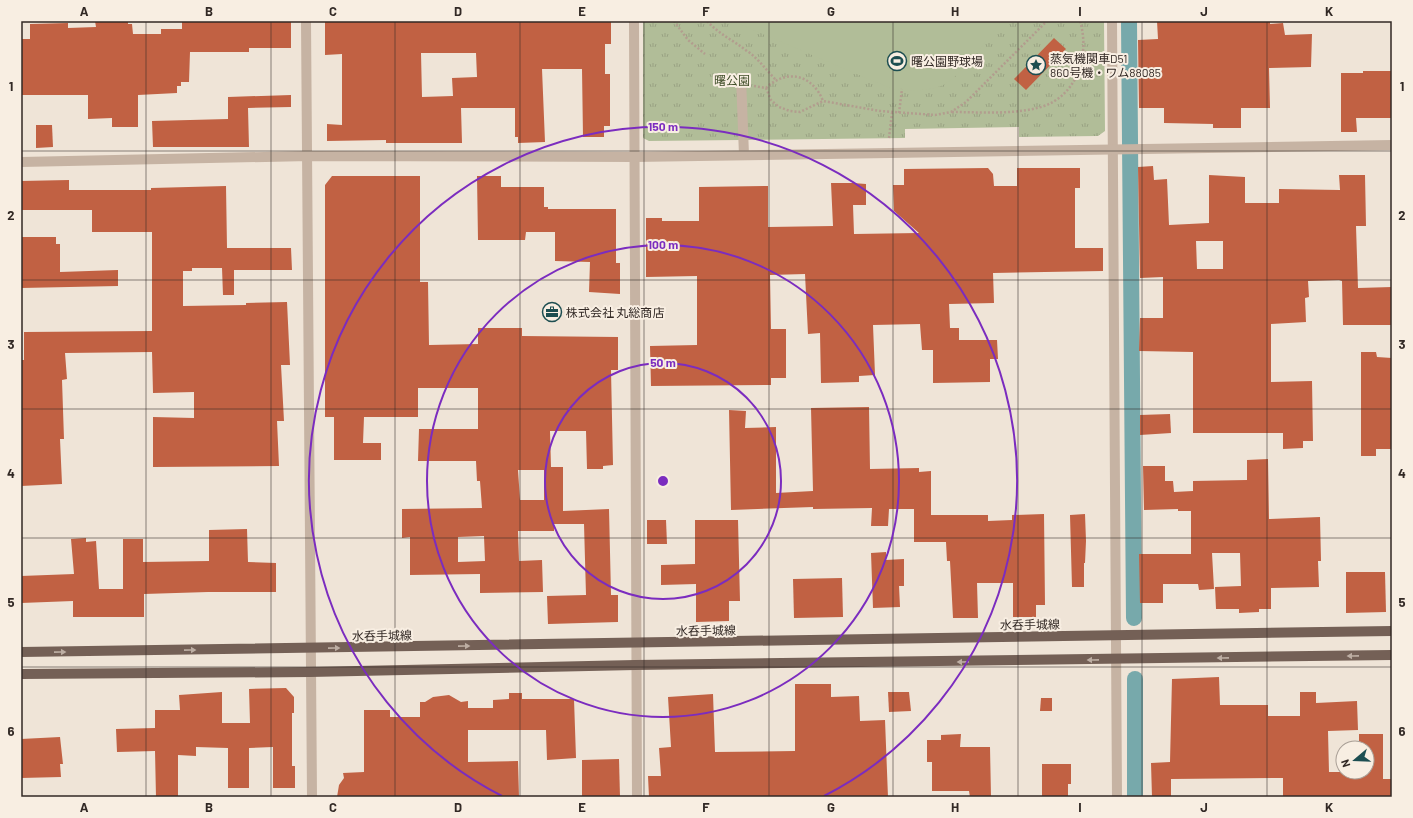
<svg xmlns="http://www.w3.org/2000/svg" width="1413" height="818" font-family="Barlow,'Noto Sans JP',sans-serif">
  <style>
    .park { fill: url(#park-tufts) }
    .garden { fill: #b1bd98 }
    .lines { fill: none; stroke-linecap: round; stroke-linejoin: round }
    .canal { stroke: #77a9ab; stroke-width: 16 }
    .building { fill: #c16143; fill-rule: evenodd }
    .path { stroke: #b29d8e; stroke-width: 2.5; stroke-dasharray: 2 2; stroke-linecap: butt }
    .minor { stroke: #c6b3a3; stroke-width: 10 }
    .major { stroke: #746056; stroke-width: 10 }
    .oneway { fill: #bdaea3 }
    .grid { fill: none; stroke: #322925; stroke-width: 1; stroke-opacity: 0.55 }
    .ring { fill: none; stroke: #7b2cbf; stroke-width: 2 }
    .labels { text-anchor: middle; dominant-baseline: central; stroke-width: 4; stroke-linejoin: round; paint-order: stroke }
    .poi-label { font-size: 12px; fill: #322925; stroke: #f8eee2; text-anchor: start }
    .park-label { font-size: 12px; fill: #414f2a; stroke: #f8eee2 }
    .street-label { font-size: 12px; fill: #322925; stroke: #f8eee2 }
    .centre { fill: #7b2cbf; stroke: #f8eee2; stroke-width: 2 }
    .ring-label { font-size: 12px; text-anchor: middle; font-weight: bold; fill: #7b2cbf; stroke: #f8eee2; stroke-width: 4; stroke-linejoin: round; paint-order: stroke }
    .neatline { fill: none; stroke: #322925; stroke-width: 1.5 }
    .grid-label { font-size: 13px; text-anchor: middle; font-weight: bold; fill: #322925 }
  </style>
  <defs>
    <pattern id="park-tufts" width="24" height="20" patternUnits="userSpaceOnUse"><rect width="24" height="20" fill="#b1bd98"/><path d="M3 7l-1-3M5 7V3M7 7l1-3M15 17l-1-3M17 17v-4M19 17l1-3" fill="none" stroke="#99a283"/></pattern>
  </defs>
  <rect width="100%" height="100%" fill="#efe4d7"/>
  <path class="park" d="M643 21H1104L1105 131 1098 136 1019 137V127L905 129V138L649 141 643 138Z"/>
  <path class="garden" d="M732 21H1001C988 38 960 79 941 86 926 92 908 90 892 89Z"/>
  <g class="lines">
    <g class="canal">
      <path d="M1129 21 1134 618"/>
      <path d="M1135 679V797"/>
    </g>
  </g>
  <g class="building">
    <path d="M95 21H128V24H132L133 34H161V29H182V21H291V48H249V52H190L189 82H181V86H177V93L138 95V127H112V118L88 119V95H21V39H30V24L68 23V28L96 27Z"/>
    <path d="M325 21H611V44H605V74H610V126H604V137H583L582 69H542L545 142 518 143V137H515V108H461L462 143H386V140L327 141V124L342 125V54L325 55ZM421 53H476L477 77 452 78 453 96 422 97Z"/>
    <path d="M1157 21H1270V24L1283 23 1285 35 1312 34 1311 67 1269 68 1270 108H1241V128H1213V124L1164 123V108H1139L1138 40 1158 39Z"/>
    <path d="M1054 38 1066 49 1026 90 1014 79Z"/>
    <path d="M1363 71H1392V118H1356L1357 132H1341V73H1363Z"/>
    <path d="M291 95V107L248 108 249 147H153L152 121 228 119V97Z"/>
    <path d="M36 125H52L53 147 36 148Z"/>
    <path d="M1153 166 1154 180 1167 179 1169 225 1209 223V175L1245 177V203H1279V189L1340 190 1339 175H1365L1366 226H1356L1358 288 1392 287V325H1343L1342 281 1339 280 1308 281 1309 297 1305 298 1306 322 1271 324V382L1312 381 1313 441H1303V448L1283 449V433H1193V352L1139 351 1140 318H1163V277L1140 278 1138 167ZM1196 241H1223V269H1197Z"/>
    <path d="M988 168 993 174 994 186H1017V168H1080V188H1075V248H1103V271L993 273 994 303 949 304 950 328H959V340H997L998 359H990V382L933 383V350H922L920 324 873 325 875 375 859 376V382L821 383 820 333 808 334 805 274 770 275 771 329H786V378H771V385L651 386 650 346 697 345V276L646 277V218H662V221H699V187L768 186V227L833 226 831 183H853L866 184V205H853L854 234 919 233 894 211 893 185H904V169Z"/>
    <path d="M332 176H420V282H428L429 345 478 344V328H522V336L618 337V370H611L613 465 603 466V469H587L586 431H550L551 467H563V511L609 509 611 595H618V622L548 624 547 596 586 595 584 524H554V531H518L519 561 542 560 543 592 480 593V574L410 575V537L402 538V509L482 508 480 481H477L476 461H418L419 429H478V388H418V417H364L363 443H381V460H334V417H325V185ZM518 470H544V500H520ZM484 536 485 561 458 562V537Z"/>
    <path d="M477 176H501V187H544V207H548V209H616V263H620V294L589 292 590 262 555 261V232H526L525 240H478Z"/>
    <path d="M69 180V190H151V188L226 186 227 248H291L292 270H234V295H223L222 268H192V271H183V306L246 305V303L287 302 290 365H281L284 421H277L279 466 153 467V417L194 418V392L153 393 152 352 65 353 67 379 62 380 64 439H60L62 484 21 486V360H24V332L152 331V232H92V210H21V181Z"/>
    <path d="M21 237H56V244H60V272L118 270V286L21 288Z"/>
    <path d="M1361 352H1376L1377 357 1392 358V449H1376V456H1361Z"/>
    <path d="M869 407 870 469 919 468V472L931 471V515H988V521L1012 520V515L1044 514 1045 605H1036V617H1013V583H977L978 618H953L950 561H947L946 542H914V509H889L888 526H871L872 508 813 509V507L731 510 729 410 746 411 745 428 776 427V493L813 491 811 408Z"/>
    <path d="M1170 414 1171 433 1140 435V415Z"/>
    <path d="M1268 459 1269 519 1320 517 1321 561H1318L1319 587 1271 588V609H1259V612L1239 613V609H1216L1215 587 1241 586 1240 553H1212L1214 589 1199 590 1198 584H1163V603H1140L1139 554H1191V511H1178V509L1144 510 1143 466H1165V481H1173L1174 492 1193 491V481L1247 480V460Z"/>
    <path d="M1085 514 1086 541 1085 563H1084V587H1072L1070 515Z"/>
    <path d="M647 520H666L667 544H647Z"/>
    <path d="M695 520H738L740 601H729V621L696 622V584L661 585V565L695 564Z"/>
    <path d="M247 529 248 562 276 563V592H208L144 594V617H73V601L21 603V576L74 574 71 539 86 538V542L96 541 99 589H123V539H143V562L209 561V530Z"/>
    <path d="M886 552V560L904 559V586H899L900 607 873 608 871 553Z"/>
    <path d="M1346 572H1385L1386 612 1346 613Z"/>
    <path d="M842 578 843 617 794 618 793 579Z"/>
    <path d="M1219 677 1220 705H1268V716H1300V692H1316V703L1357 701 1358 730 1328 731 1329 772H1367V748H1359V734H1383V779H1392V797H1283V778L1171 779V797H1152L1151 763 1170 762 1172 679Z"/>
    <path d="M795 684H831V697L859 696 860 721 885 720 888 797H649L648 776H661L659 748 671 747 668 697 713 694 715 752 795 751Z"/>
    <path d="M286 688 294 697V713H292V766H295V788H273V747L249 748V788H228V748L196 747V756L178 755V797H156L155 751 117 752 116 729 155 728V710H180L179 695 222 692V723H250L249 689Z"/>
    <path d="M888 692H909L911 711 889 712Z"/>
    <path d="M509 693H522V699H574L576 758 547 760 546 730H468V762L518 761 519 797H337L339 785 344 778 343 773 364 772V710H390V717H420V702H425L433 697 449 695 461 702 468 701V708H493V700L509 699Z"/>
    <path d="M1041 698H1052V711H1040Z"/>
    <path d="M961 734 960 747H990L991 797H970L969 791H932V762H927V740H941V735Z"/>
    <path d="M60 737 63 764H60L61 777 21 778V739Z"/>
    <path d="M619 759 620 797H582V760Z"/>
    <path d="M1042 764H1071V784H1068V797H1042Z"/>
  </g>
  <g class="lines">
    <g class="path">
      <path d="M674 21 688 40 705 54"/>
      <path d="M707 21C720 35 733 40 747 51 759 59 766 70 776 80"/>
      <path d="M1085 52 1100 53"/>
      <path d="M754 86 766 88 771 100 779 107 790 111 800 112 823 101 880 111 935 115 951 112 966 102 1047 21"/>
      <path d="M766 88C787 68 813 75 823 101"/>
      <path d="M952 112C981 112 1013 115 1041 107 1078 96 1090 54 1080 21"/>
      <path d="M899 113 902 89"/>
      <path d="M889 138 892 113"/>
    </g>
    <g class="minor">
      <path d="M306 21 312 797"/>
      <path d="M634 21 637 797"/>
      <path d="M1112 21 1117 797"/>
      <path d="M741 78 744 155"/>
      <path d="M21 162 309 156 634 157 1392 145"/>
    </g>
    <g class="major">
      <path d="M21 652 1392 631"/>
      <path d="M21 674 310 672 635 665 1392 655"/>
    </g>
  </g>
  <defs><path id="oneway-solid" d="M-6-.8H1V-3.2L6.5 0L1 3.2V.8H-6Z"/></defs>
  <g class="oneway">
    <use href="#oneway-solid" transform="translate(464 646) rotate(-1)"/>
    <use href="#oneway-solid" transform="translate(334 648) rotate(-1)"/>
    <use href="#oneway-solid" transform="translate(190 650) rotate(-1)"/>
    <use href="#oneway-solid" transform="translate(60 652) rotate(-1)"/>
    <use href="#oneway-solid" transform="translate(1353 656) rotate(179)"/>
    <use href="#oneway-solid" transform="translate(1223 658) rotate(179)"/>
    <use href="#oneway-solid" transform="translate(1093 660) rotate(179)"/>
    <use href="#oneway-solid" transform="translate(963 662) rotate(179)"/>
  </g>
  <path class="grid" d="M146 21V797M271 21V797M395 21V797M520 21V797M644 21V797M769 21V797M893 21V797M1018 21V797M1142 21V797M1267 21V797M21 151H1392M21 280H1392M21 409H1392M21 538H1392M21 667H1392"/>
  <g class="ring">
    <circle cx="663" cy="481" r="118"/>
    <circle cx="663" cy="481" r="236"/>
    <path d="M502 796A354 354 0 1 1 824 796"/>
  </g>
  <defs>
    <g id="stadium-ring" transform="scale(1)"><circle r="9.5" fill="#f8eee2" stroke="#1d4e51" stroke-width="1.5"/><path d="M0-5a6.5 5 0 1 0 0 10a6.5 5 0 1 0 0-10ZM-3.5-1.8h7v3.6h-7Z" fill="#1d4e51"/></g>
    <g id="sight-ring" transform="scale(1)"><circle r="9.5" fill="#f8eee2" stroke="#1d4e51" stroke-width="1.5"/><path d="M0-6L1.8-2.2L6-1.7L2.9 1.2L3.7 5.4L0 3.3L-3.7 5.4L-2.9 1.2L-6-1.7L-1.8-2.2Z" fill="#1d4e51"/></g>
    <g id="office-ring" transform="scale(1)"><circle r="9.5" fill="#f8eee2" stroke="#1d4e51" stroke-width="1.5"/><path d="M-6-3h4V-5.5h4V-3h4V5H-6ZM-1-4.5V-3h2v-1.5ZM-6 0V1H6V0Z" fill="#1d4e51"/></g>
  </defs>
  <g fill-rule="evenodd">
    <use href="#stadium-ring" x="897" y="61"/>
    <use href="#sight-ring" x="1036" y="65"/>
    <use href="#office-ring" x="552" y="312"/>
  </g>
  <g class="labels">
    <g class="poi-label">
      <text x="1050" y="58">蒸気機関車D51<tspan x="1050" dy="14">860号機・ワム88085</tspan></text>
      <text x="911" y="61">曙公園野球場</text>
      <text x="566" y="312">株式会社 丸総商店</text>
    </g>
    <g class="park-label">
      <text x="732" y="80">曙公園</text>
    </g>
    <g class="street-label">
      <text transform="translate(1030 624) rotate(-1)">水呑手城線</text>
      <text transform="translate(706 630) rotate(-1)">水呑手城線</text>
      <text transform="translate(382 635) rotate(-1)">水呑手城線</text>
    </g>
  </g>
  <circle cx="663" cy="481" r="6" class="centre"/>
  <g class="ring-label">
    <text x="663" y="131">150 m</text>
    <text x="663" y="249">100 m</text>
    <text x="663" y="367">50 m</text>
  </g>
  <rect width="1413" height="818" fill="none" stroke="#f8eee2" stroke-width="44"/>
  <g transform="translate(1355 760) rotate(251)"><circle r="19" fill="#f8eee2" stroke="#a99f96"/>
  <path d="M0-3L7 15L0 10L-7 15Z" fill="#1d4e51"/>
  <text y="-6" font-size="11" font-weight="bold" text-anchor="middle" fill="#322925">N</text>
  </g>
  <rect x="22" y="22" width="1369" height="774" class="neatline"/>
  <g class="grid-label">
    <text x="84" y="16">A</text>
    <text x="209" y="16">B</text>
    <text x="333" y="16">C</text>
    <text x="458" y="16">D</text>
    <text x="582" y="16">E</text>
    <text x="706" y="16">F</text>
    <text x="831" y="16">G</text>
    <text x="955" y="16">H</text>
    <text x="1080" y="16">I</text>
    <text x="1204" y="16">J</text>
    <text x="1329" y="16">K</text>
    <text x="11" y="91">1</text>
    <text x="1402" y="91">1</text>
    <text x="11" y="220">2</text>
    <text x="1402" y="220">2</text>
    <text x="11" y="349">3</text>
    <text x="1402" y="349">3</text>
    <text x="11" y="478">4</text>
    <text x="1402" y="478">4</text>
    <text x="11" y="607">5</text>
    <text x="1402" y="607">5</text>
    <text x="11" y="736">6</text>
    <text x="1402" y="736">6</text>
    <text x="84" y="812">A</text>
    <text x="209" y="812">B</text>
    <text x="333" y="812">C</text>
    <text x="458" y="812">D</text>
    <text x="582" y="812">E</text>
    <text x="706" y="812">F</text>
    <text x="831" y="812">G</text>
    <text x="955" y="812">H</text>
    <text x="1080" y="812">I</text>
    <text x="1204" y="812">J</text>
    <text x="1329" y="812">K</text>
  </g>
</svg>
